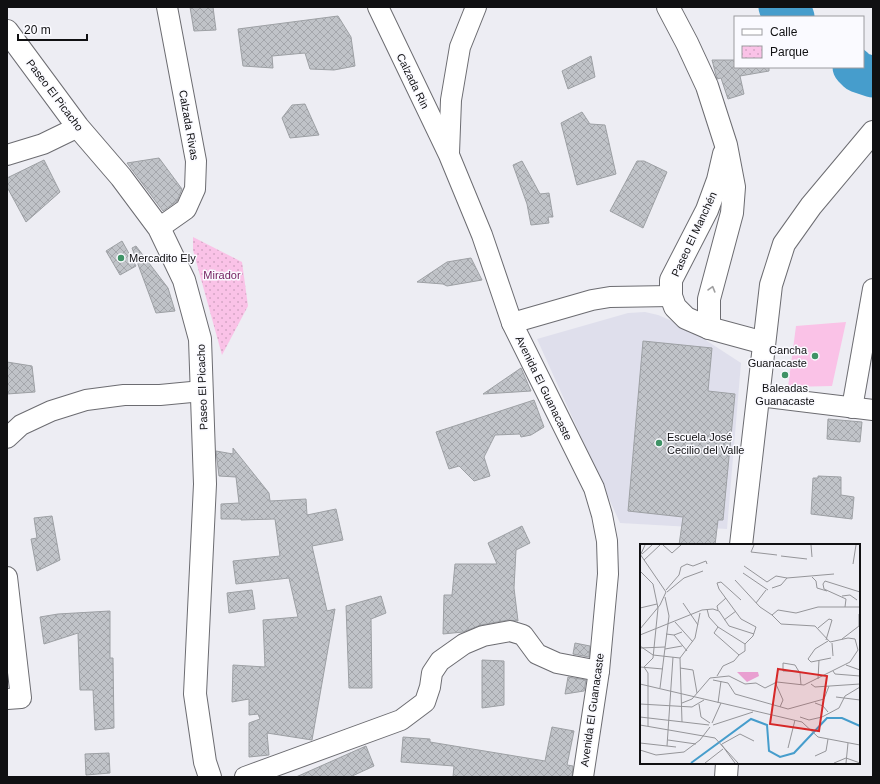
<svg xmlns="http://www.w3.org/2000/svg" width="880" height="784" font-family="Helvetica,sans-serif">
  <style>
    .built { fill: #dfdfec }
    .park { fill: url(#park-dots) }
    .garden { fill: #fac2e7 }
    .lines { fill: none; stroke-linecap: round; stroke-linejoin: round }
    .river { stroke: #469dcc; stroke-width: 41 }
    .building { fill: url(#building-cross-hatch); stroke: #9da0a4 }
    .minor-casing { stroke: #6c6c71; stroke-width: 22 }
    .tertiary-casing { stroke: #6c6c71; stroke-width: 24 }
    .secondary-casing { stroke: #6c6c71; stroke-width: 24 }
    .minor { stroke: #fff; stroke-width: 20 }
    .tertiary { stroke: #fff; stroke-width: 22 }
    .secondary { stroke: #fff; stroke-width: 22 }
    .oneway { stroke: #9f9fa0 }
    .poi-dot { fill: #3f9366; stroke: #fafaff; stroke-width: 1.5 }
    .labels { text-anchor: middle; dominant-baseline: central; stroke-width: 3; stroke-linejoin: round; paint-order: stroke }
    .street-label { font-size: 11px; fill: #101012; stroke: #fafaff }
    .poi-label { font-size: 11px; fill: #101012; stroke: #fafaff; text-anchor: start }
    .park-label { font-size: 11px; fill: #711c5d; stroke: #fafaff }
    .inset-river { fill: none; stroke: #469dcc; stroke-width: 2 }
    .inset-road { fill: none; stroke: #959599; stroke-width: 1 }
    .view { fill: #d62828; fill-opacity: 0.15; stroke: #d62828; stroke-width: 2 }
    .inset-edge { fill: none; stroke: #101012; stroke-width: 2 }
  </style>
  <defs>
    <pattern id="park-dots" width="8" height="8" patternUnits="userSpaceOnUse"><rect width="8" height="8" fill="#fac2e7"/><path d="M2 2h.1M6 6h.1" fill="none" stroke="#d5a6c5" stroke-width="1.8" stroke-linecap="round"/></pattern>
    <pattern id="building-cross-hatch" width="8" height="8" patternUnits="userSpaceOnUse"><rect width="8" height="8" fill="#c0c3c8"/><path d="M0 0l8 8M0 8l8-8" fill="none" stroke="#a4a6ab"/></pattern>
  </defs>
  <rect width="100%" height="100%" fill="#ededf3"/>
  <path class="built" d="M645 312 658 315 684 326 741 363 727 529 620 523 537 339 628 313Z"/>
  <path class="park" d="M193 237 242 262 248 306 222 355 193 250Z"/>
  <path class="garden" d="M846 322 832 386 788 387 796 326Z"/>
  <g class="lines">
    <g class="river">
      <path d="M779 7 794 17"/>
      <path d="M853 67 858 72 873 77"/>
    </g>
  </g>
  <g class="building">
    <path d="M190 7H213L216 30 194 31Z"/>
    <path d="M338 16 351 37 355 66 334 70 310 69 305 53 272 56 273 68 243 66 238 29Z"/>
    <path d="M591 56 595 77 568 89 562 71Z"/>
    <path d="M712 60H735V67H769V71L740 76 744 94 728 99 721 78 717 79Z"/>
    <path d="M305 104 319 135 290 138 282 118 292 105Z"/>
    <path d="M582 112 590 124 605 125 616 174 577 185 561 123Z"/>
    <path d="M159 158 182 189 177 201 163 211 127 163Z"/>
    <path d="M44 160 60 192 26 222 7 187V178Z"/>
    <path d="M522 161 540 194 549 193 553 217H548L549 223 531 225 527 204 513 165Z"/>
    <path d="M637 161H644L667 172 643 228 610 211Z"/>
    <path d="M122 241 136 266 120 275 106 251Z"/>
    <path d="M136 246 168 288 175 311 156 313 132 248Z"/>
    <path d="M471 258 482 280 447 286 443 284 417 282 447 262Z"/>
    <path d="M643 341 712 348 708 391 735 394 723 520H718L715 545H679L683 517 628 511Z"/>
    <path d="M7 362 32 366 35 392 7 394Z"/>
    <path d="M521 368 531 391 483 394Z"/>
    <path d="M534 400 544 427 531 435 521 437 520 434 495 435 484 457 490 476 474 481 459 466 449 469 436 432Z"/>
    <path d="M828 419 862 422 860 442 827 439Z"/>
    <path d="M233 448 269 493 270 501 306 499 307 515 336 509 343 540 312 546 327 611 335 609 312 740 267 733 269 755 249 757V723L260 719 258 714 249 715V699L232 702 233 665 265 667 263 620 298 617 289 578 236 584 233 561 280 556 275 519 241 520V519H221V504L239 503 236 477 219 476 216 451 233 454Z"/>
    <path d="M818 476 841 477V495L854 497 852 519 811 514 813 478H818Z"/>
    <path d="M52 516 60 560 37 571 31 539 37 538 34 518Z"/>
    <path d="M522 526 530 543 516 550 514 588 518 621 508 620 481 625 463 632 443 634 444 595H452L455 564H497L488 543Z"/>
    <path d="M252 590 255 609 229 613 227 593Z"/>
    <path d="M381 596 386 613 371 619 372 688H349L346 606Z"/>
    <path d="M110 611V658H113L114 728 95 730 93 690H80L78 633 44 644 40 617 58 614Z"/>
    <path d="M575 643 590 646 589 657 573 654Z"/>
    <path d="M482 660 504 661V705L482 708Z"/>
    <path d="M568 677 586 680 584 691 565 694Z"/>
    <path d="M552 727 574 731 567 765 573 766 572 777H453L454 766 401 762 403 737 430 739V742L545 761Z"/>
    <path d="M366 746 374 766 350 777H296Z"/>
    <path d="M109 753 110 773 86 775 85 754Z"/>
  </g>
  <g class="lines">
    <g class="minor-casing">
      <g id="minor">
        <path d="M378 7 449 155 482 235 512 323 594 488 602 515 607 541 608 574 599 671 583 777"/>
        <path d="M449 153 451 100 460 47 476 7"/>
        <path d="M7 155 43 144 78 127"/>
        <path d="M159 228 186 209 195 189 196 161 167 7"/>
        <path d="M512 323 592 300 610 297 671 296"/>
        <path d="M758 396 873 410"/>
        <path d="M852 408 873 289"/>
        <path d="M7 438 21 425 51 411 86 400 124 395H160L202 391"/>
        <path d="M7 577 21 698 7 699"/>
        <path d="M245 777 401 720 425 702 430 687 432 673 440 661 464 644 483 636 510 631 523 635 537 654 557 663 599 671"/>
      </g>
    </g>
    <g class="tertiary-casing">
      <g id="tertiary">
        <path d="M668 7 687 43 707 86 726 145 734 187 732 213 709 299V328"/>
        <path d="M7 31 78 127 121 177 159 228 184 280 200 339 205 484 195 694 205 762 210 777"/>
        <path d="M724 154 718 180 707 210 671 280V296L675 307 686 318 709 328 764 343"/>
      </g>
    </g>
    <g class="secondary-casing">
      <g id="secondary">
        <path d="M741 545 771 285 784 244 811 206 873 132"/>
        <path d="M726 777 727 763"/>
      </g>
    </g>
    <use href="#minor" class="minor"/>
    <use href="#tertiary" class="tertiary"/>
    <use href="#secondary" class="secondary"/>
  </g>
  <defs><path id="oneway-chevron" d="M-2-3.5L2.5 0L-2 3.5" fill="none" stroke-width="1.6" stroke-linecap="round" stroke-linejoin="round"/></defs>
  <use class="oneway" href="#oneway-chevron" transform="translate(712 289) rotate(-74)"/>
  <g class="poi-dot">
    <circle cx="121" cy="258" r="4"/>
    <circle cx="815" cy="356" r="4"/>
    <circle cx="785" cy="375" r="4"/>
    <circle cx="659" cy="443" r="4"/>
  </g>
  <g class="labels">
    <g class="street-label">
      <text transform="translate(413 81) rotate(64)">Calzada Rin</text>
      <text transform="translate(55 95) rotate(53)">Paseo El Picacho</text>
      <text transform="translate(189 125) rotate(80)">Calzada Rivas</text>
      <text transform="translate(694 234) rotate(-65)">Paseo El Manchén</text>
      <text transform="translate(202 387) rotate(-92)">Paseo El Picacho</text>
      <text transform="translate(544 388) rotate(64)">Avenida El Guanacaste</text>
      <text transform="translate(592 710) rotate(-82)">Avenida El Guanacaste</text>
    </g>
    <g class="poi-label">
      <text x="129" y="258">Mercadito Ely</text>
      <text x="807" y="350" text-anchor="end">Cancha<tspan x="807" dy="13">Guanacaste</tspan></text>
      <text x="785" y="388" text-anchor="middle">Baleadas<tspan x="785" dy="13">Guanacaste</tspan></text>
      <text x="667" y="437">Escuela José<tspan x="667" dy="13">Cecilio del Valle</tspan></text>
    </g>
    <g class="park-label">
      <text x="222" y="275">Mirador</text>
    </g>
  </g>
  <g transform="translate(640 544)">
    <rect width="220" height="220" fill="#ededf3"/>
    <path d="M97 128H118L119 132 107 138Z" fill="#e99fd1"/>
    <path class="inset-river" d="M51 219 111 175 127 181 129 207 140 213 154 209 187 174H202L220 182"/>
    <path class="inset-road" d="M23 1 32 9 41 1M114 1 111 8 137 11M171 1 172 13M0 10 26 48 20 61 0 85M2 10 12 1M0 12 5 1M141 12 167 15M4 16 20 1M213 20 216 1M104 22 127 38 136 32 147 34 194 30M0 27 13 40 18 64 13 114 4 123M103 29 128 46M172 33 176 37 177 44 187 47M95 36 120 63 132 71M132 44 141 41 147 34M26 46 39 31 41 23 47 20 53 22 66 17 67 20M27 48 44 34 63 27M202 52 210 51 217 56M43 59 58 81M116 59 126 46M205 63H220M0 64 17 60M67 65 69 73 78 83 105 100M78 66 77 62 86 54M84 76 96 67M35 78 53 98M178 84 189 75 192 76 186 96M26 90 34 91 42 88M0 91 62 66 73 65 79 67 89 82 114 90M34 91 47 107M202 95 219 82V70M188 97 175 105 168 115 171 118 191 114M192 99 193 112M0 102 13 111 40 114M0 104 25 103M25 105 42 102M99 111 105 107V100L113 92 116 83 101 75 79 45 77 39 81 38 101 56M40 114 42 178M40 114 55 94 60 69M206 121 220 126M0 123 23 125M4 123 8 129V182M40 124 53 126 57 149M159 127H143V119L155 121 158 126 159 127 160 129 161 141M193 127 195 130 220 132M77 132 83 122 94 117 99 111 74 89 78 83M178 135 179 116M73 136 88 139 95 150 148 165 184 155 189 142M135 138 143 156 140 163M0 140 162 178 178 193 220 201M171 140 175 143 220 140M20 144 29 72 25 53M196 153 220 156M42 159 52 155 70 134 89 132 105 140 116 139 125 144 137 138 164 141 210 118 218 106 215 95 208 94 190 98 175 82 141 80 132 71 138 66 156 69 178 63H205L206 55 184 45 183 40 185 37 220 48M78 159 81 137M175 159 183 162 188 168M0 160 52 163 64 156M59 160 61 173 70 179M0 173 69 181M160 173 169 176 182 173 199 164 205 152 220 143M72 179 81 159M0 181 75 194 98 219M73 181 113 168M28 196 56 200M0 199 36 203M81 200 95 219M82 200 100 190 114 197M27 202 33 113M148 204 155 176M0 206 16 211 44 208 60 196 70 183M175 212 186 207 188 195M65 219 83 205M194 219 206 214 220 219M206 219 208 199"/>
    <path class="view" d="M138 125 187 132 179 187 130 180Z"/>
    <rect width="220" height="220" class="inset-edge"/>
  </g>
  <rect width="880" height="784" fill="none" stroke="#101012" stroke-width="16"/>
  <rect x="734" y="16" width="130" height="52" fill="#fafaff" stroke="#9c9ca0"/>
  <rect x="742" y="29" width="20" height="6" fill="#ffffff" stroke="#9c9ca0"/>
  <text x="770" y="36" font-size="12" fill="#101012">Calle</text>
  <rect x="742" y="46" width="20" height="12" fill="url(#park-dots)" stroke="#9c9ca0"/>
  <text x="770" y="56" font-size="12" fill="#101012">Parque</text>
  <path d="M18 34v6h69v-6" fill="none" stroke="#101012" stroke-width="2"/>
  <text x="24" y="34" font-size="12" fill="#101012" stroke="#fafaff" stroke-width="3" paint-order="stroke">20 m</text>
</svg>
